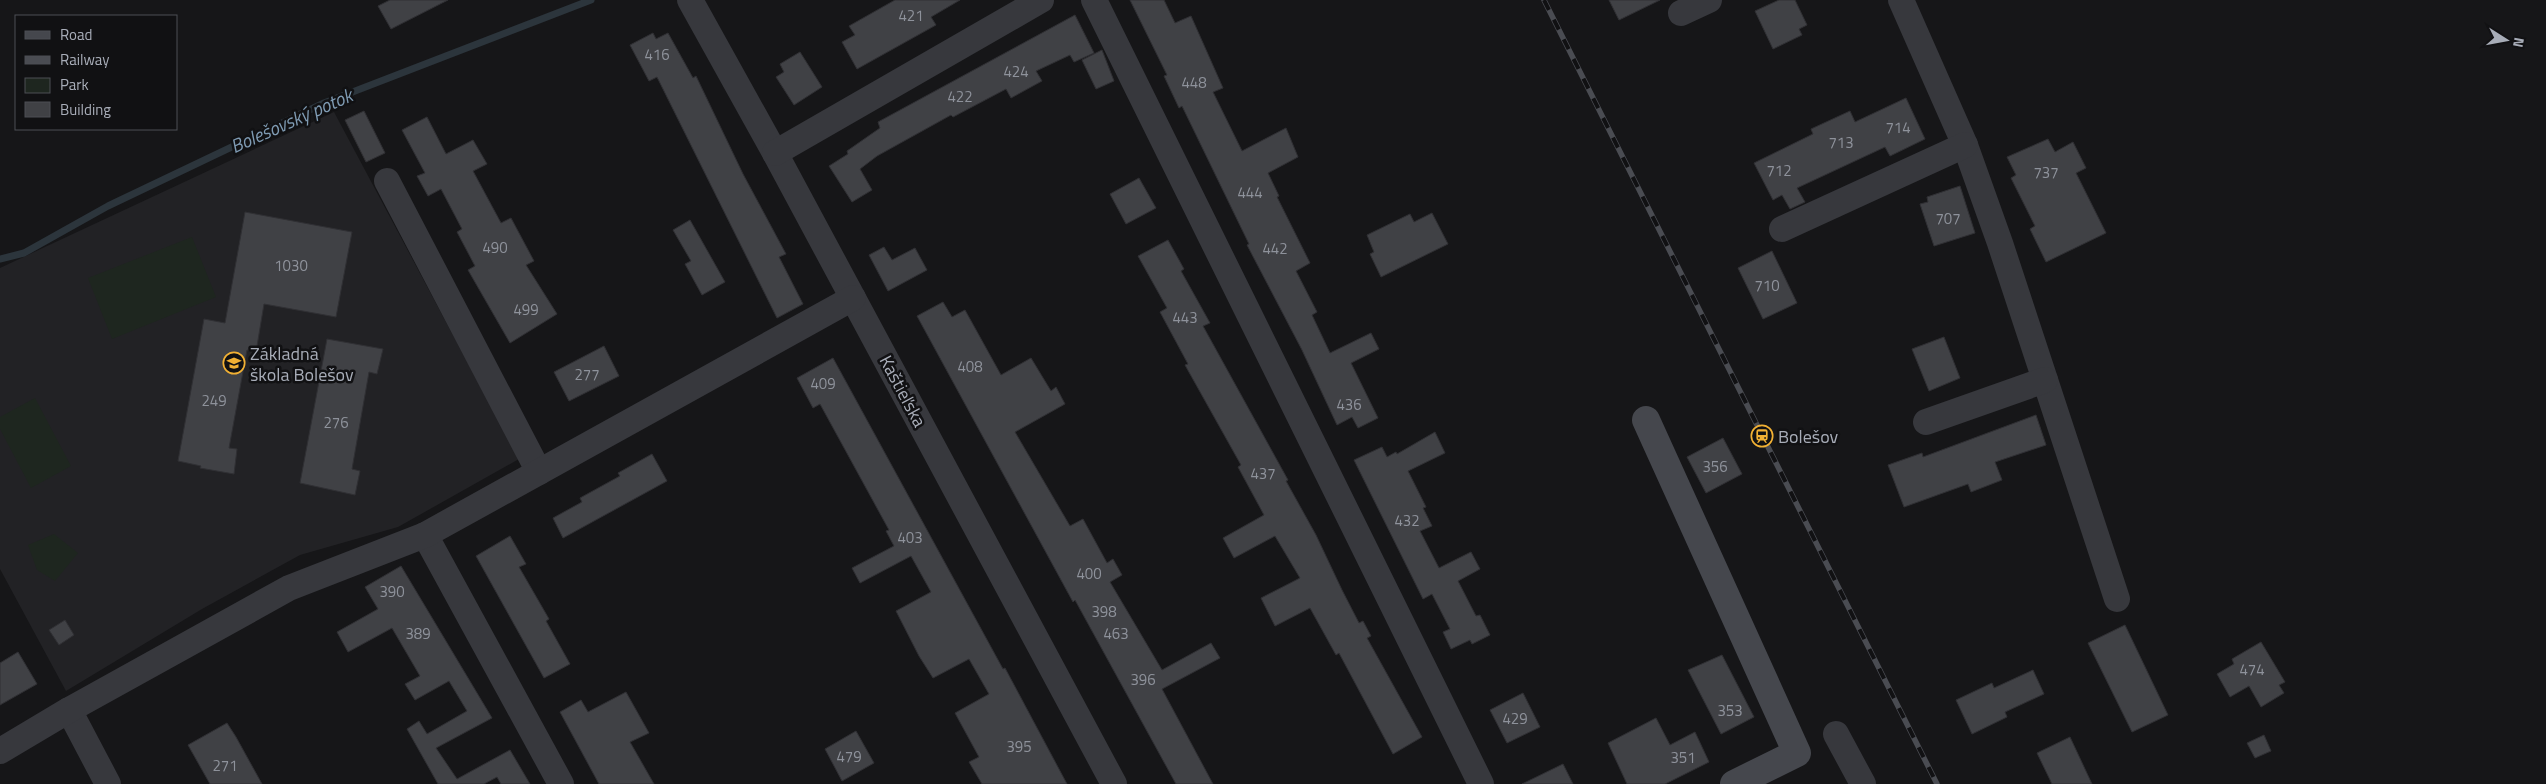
<svg xmlns="http://www.w3.org/2000/svg" width="2546" height="784" font-family="'Titillium Web',sans-serif">
  <style>
    .built { fill: #222225 }
    .green { fill: #1e261f }
    .lines { fill: none; stroke-linecap: round; stroke-linejoin: round }
    .stream { stroke: #2c353c; stroke-width: 7 }
    .building { fill: #404145; stroke: #303034 }
    .street { stroke: #37383d; stroke-width: 26 }
    .secondary { stroke: #45474d; stroke-width: 28 }
    .rail-casing { stroke: #4a4c52; stroke-width: 5.5 }
    .rail { stroke: #111113; stroke-width: 4; stroke-dasharray: 11; stroke-linecap: butt }
    .labels { text-anchor: middle; dominant-baseline: central; stroke-width: 5; stroke-linejoin: round; paint-order: stroke }
    .number-label { font-size: 15px; fill: #8e929b }
    .poi-label { font-size: 18px; fill: #a8adb8; stroke: #111113; text-anchor: start }
    .street-label { font-size: 18px; fill: #a8adb8; stroke: #111113 }
    .water-label { font-size: 19px; font-style: italic; fill: #7f9bb3; stroke: #111113 }
  </style>
  <rect width="100%" height="100%" fill="#161618"/>
  <path class="built" d="M334 112 519 459 398 527 300 555 202 609 66 691 0 569V268Z"/>
  <g class="green">
    <path d="M192 237 216 297 112 339 88 278Z"/>
    <path d="M35 398 71 466 31 488 0 429V417Z"/>
    <path d="M54 534 78 553 55 581 37 570 28 545Z"/>
  </g>
  <g class="lines">
    <path class="stream" d="M0 259 24 253 108 206 324 103 591 0"/>
  </g>
  <g class="building">
    <path d="M390 0H448L391 29 378 6Z"/>
    <path d="M895 0H960L931 17 936 25 857 69 842 42 855 35 849 26Z"/>
    <path d="M1130 0H1164L1175 23 1191 16 1223 88 1213 92 1242 151 1286 128 1298 157 1268 173 1279 196 1277 197 1310 263 1296 271 1317 312 1312 315 1330 353 1371 333 1379 349 1351 363 1378 418 1358 428 1352 417 1337 425 1302 350 1247 245 1249 244 1182 106 1179 108 1164 76 1167 75Z"/>
    <path d="M1609 0H1660L1619 20Z"/>
    <path d="M1779 0H1795L1807 25 1799 29 1802 35 1773 49 1755 11Z"/>
    <path d="M1075 15 1094 53 1074 62 1070 55 1036 71 1042 81 1011 98 1006 89 953 117 951 115 877 156 860 169 872 190 852 202 829 166 848 154 847 151 880 128 878 122Z"/>
    <path d="M653 33 656 39 668 33 693 78 696 76 743 174 786 254 779 257 803 304 777 318 657 77 649 81 630 45Z"/>
    <path d="M1102 50 1114 81 1096 89 1082 60Z"/>
    <path d="M800 52 822 87 794 105 776 77 784 72 780 64Z"/>
    <path d="M1906 98 1925 139 1890 156 1885 147 1797 188 1805 202 1790 209 1782 195 1773 200 1754 163 1813 134 1811 129 1850 111 1855 122Z"/>
    <path d="M364 111 385 153 366 162 345 120Z"/>
    <path d="M427 117 446 154 473 140 487 164 473 171 501 223 511 218 534 261 526 265 557 314 510 343 468 270 475 266 457 232 462 229 441 189 428 196 417 176 425 173 402 130Z"/>
    <path d="M2048 139 2055 152 2073 142 2086 168 2076 173 2106 233 2046 262 2030 229 2035 226 2011 178 2016 175 2007 157Z"/>
    <path d="M1139 178 1156 208 1126 224 1110 194Z"/>
    <path d="M1960 186 1975 233 1934 246 1920 204 1928 202 1927 197Z"/>
    <path d="M245 212 352 232 336 317 264 304 256 352 247 350 229 448 237 449 234 474 200 468 201 466 178 461 204 319 225 323Z"/>
    <path d="M1432 213 1448 244 1381 277 1370 254 1374 252 1367 235 1410 214 1414 222Z"/>
    <path d="M690 220 725 282 702 295 685 264 691 261 673 230Z"/>
    <path d="M1168 240 1184 269 1181 271 1210 323 1203 326 1288 480 1286 481 1316 535 1342 590 1359 623 1363 621 1371 636 1367 638 1422 737 1393 754 1339 653 1336 655 1310 608 1275 626 1261 598 1300 578 1275 536 1234 558 1223 538 1264 515 1238 467 1241 465 1185 365 1188 364 1160 312 1167 308 1138 256Z"/>
    <path d="M884 247 892 260 915 248 927 270 888 291 869 255Z"/>
    <path d="M1772 251 1797 303 1763 319 1738 268Z"/>
    <path d="M943 302 952 317 965 310 1001 375 1031 358 1051 391 1056 387 1065 404 1015 432 1070 526 1083 519 1107 563 1113 559 1122 575 1110 582 1162 670 1211 643 1220 658 1162 689 1213 784H1176L1075 600 1073 602 917 316Z"/>
    <path d="M1944 337 1960 378 1929 391 1912 349Z"/>
    <path d="M327 339 383 349 377 374 369 372 352 469 360 471 355 495 300 483Z"/>
    <path d="M604 346 619 376 569 401 554 372Z"/>
    <path d="M833 358 1003 669 1005 668 1067 784H982L969 762 979 757 955 713 989 694 969 659 933 678 919 656 896 611 931 592 911 556 860 583 852 568 894 546 886 531 889 530 820 404 813 408 797 378Z"/>
    <path d="M2036 415 2046 445 1995 462 2002 480 1971 492 1968 484 1904 507 1888 465 1922 453 1923 457Z"/>
    <path d="M1435 432 1445 453 1408 471 1426 507 1423 508 1432 526 1420 531 1439 568 1471 552 1480 569 1458 581 1476 616 1480 615 1490 635 1472 644 1470 640 1451 649 1443 632 1450 629 1432 594 1423 599 1354 460 1382 447 1387 457 1396 452 1397 454Z"/>
    <path d="M1723 438 1742 474 1706 493 1687 457Z"/>
    <path d="M652 454 667 481 563 538 553 518 582 502 580 498 620 476 618 473Z"/>
    <path d="M510 536 526 564 519 567 549 619 546 621 570 664 544 678 476 556Z"/>
    <path d="M401 566 492 718 436 748 457 779 510 750 530 784H501L497 777 484 784H438L407 729 419 721 427 734 467 711 449 681 415 700 405 684 420 676 392 628 348 652 337 632 378 609 365 587Z"/>
    <path d="M65 620 74 635 59 645 49 630Z"/>
    <path d="M2125 625 2168 715 2132 732 2088 643Z"/>
    <path d="M2261 642 2285 682 2279 685 2284 693 2261 707 2249 686 2230 697 2217 674 2234 664 2232 659Z"/>
    <path d="M18 652 37 684 0 705V663Z"/>
    <path d="M1722 655 1754 717 1721 734 1688 670Z"/>
    <path d="M2033 670 2044 694 2005 712 2007 717 1972 734 1956 700 1992 683 1994 688Z"/>
    <path d="M626 692 649 733 630 742 654 784H599L560 712 581 700 588 712Z"/>
    <path d="M1523 693 1540 727 1507 743 1490 710Z"/>
    <path d="M1656 718 1670 745 1695 732 1709 762 1665 784H1627L1608 743Z"/>
    <path d="M227 723 236 737 262 784H210L188 745Z"/>
    <path d="M856 731 874 763 842 781 825 749Z"/>
    <path d="M2264 735 2271 751 2255 758 2247 743Z"/>
    <path d="M2070 737 2092 784H2052L2037 753Z"/>
    <path d="M1563 764 1573 784H1522Z"/>
  </g>
  <g class="lines">
    <g class="street">
      <path d="M690 0 775 153 1114 784"/>
      <path d="M1094 0 1481 784"/>
      <path d="M1901 0 1965 145 2000 243 2117 599"/>
      <path d="M1681 13 1709 0"/>
      <path d="M775 153 1041 0"/>
      <path d="M387 181 539 472"/>
      <path d="M1782 229 1965 145"/>
      <path d="M1926 422 2045 380"/>
      <path d="M425 535 561 784"/>
      <path d="M69 710 108 784"/>
      <path d="M1836 734 1863 784"/>
      <path d="M0 751 69 710 289 588 425 535 853 298"/>
    </g>
    <path class="secondary" d="M1646 420 1797 753 1734 784"/>
    <g class="rail-casing">
      <path id="rail" d="M1544 0 1937 784"/>
    </g>
    <use href="#rail" class="rail"/>
  </g>
  <defs>
    <g id="school-ring" transform="scale(1.125)"><circle r="9.5" fill="#111113" stroke="#f2b134" stroke-width="1.5"/><path d="M0-5L7-2L0 1L-7-2ZM-4 1L0 2.5L4 1V4Q0 6-4 4Z" fill="#f2b134"/></g>
    <g id="station-ring" transform="scale(1.125)"><circle r="9.5" fill="#111113" stroke="#f2b134" stroke-width="1.5"/><path d="M-3-6H3Q5-6 5-4V2Q5 4 3 4L4.5 6H3L1.5 4h-3L-3 6H-4.5L-3 4Q-5 4-5 2V-4Q-5-6-3-6ZM-3.5-4v3h7v-3ZM-3.5 1v1.5H-2V1ZM2 1v1.5H3.5V1Z" fill="#f2b134"/></g>
  </defs>
  <g fill-rule="evenodd">
    <use href="#school-ring" x="234" y="363"/>
    <use href="#station-ring" x="1762" y="436"/>
  </g>
  <g class="labels">
    <g class="number-label">
      <text x="911" y="15">421</text>
      <text x="657" y="54">416</text>
      <text x="1016" y="71">424</text>
      <text x="1194" y="82">448</text>
      <text x="960" y="96">422</text>
      <text x="1898" y="127">714</text>
      <text x="1841" y="142">713</text>
      <text x="1779" y="170">712</text>
      <text x="2046" y="172">737</text>
      <text x="1250" y="192">444</text>
      <text x="1948" y="218">707</text>
      <text x="495" y="247">490</text>
      <text x="1275" y="248">442</text>
      <text x="291" y="265">1030</text>
      <text x="1767" y="285">710</text>
      <text x="526" y="309">499</text>
      <text x="1185" y="317">443</text>
      <text x="970" y="366">408</text>
      <text x="587" y="374">277</text>
      <text x="823" y="383">409</text>
      <text x="214" y="400">249</text>
      <text x="1349" y="404">436</text>
      <text x="336" y="422">276</text>
      <text x="1715" y="466">356</text>
      <text x="1263" y="473">437</text>
      <text x="1407" y="520">432</text>
      <text x="910" y="537">403</text>
      <text x="1089" y="573">400</text>
      <text x="392" y="591">390</text>
      <text x="1104" y="611">398</text>
      <text x="418" y="633">389</text>
      <text x="1116" y="633">463</text>
      <text x="2252" y="669">474</text>
      <text x="1143" y="679">396</text>
      <text x="1730" y="710">353</text>
      <text x="1515" y="718">429</text>
      <text x="1019" y="746">395</text>
      <text x="849" y="756">479</text>
      <text x="1683" y="757">351</text>
      <text x="225" y="765">271</text>
    </g>
    <g class="poi-label">
      <text x="250" y="353">Základná<tspan x="250" dy="21">škola Bolešov</tspan></text>
      <text x="1778" y="436">Bolešov</text>
    </g>
    <g class="street-label">
      <text transform="translate(903 391) rotate(62)">Kaštieľska</text>
    </g>
    <g class="water-label">
      <text transform="translate(291 120) rotate(-24)">Bolešovský potok</text>
    </g>
  </g>
  <rect x="15" y="15" width="162" height="115" fill="#111113" stroke="#4d4f55"/>
  <rect x="25" y="31" width="25" height="8" fill="#45474d" stroke="#4d4f55"/>
  <text x="60" y="40" font-size="15" fill="#a8adb8">Road</text>
  <rect x="25" y="56" width="25" height="8" fill="#4a4c52" stroke="#4d4f55"/>
  <text x="60" y="65" font-size="15" fill="#a8adb8">Railway</text>
  <rect x="25" y="78" width="25" height="15" fill="#1e261f" stroke="#4d4f55"/>
  <text x="60" y="90" font-size="15" fill="#a8adb8">Park</text>
  <rect x="25" y="102" width="25" height="15" fill="#404145" stroke="#4d4f55"/>
  <text x="60" y="115" font-size="15" fill="#a8adb8">Building</text>
  <g transform="translate(2506 40) rotate(101)" stroke="#111113" stroke-width="4" paint-order="stroke">
  <path d="M0-4L9 19L0 12L-9 19Z" fill="#a8adb8"/>
  <text y="-8" font-size="14" font-weight="bold" text-anchor="middle" fill="#a8adb8">N</text>
  </g>
</svg>
